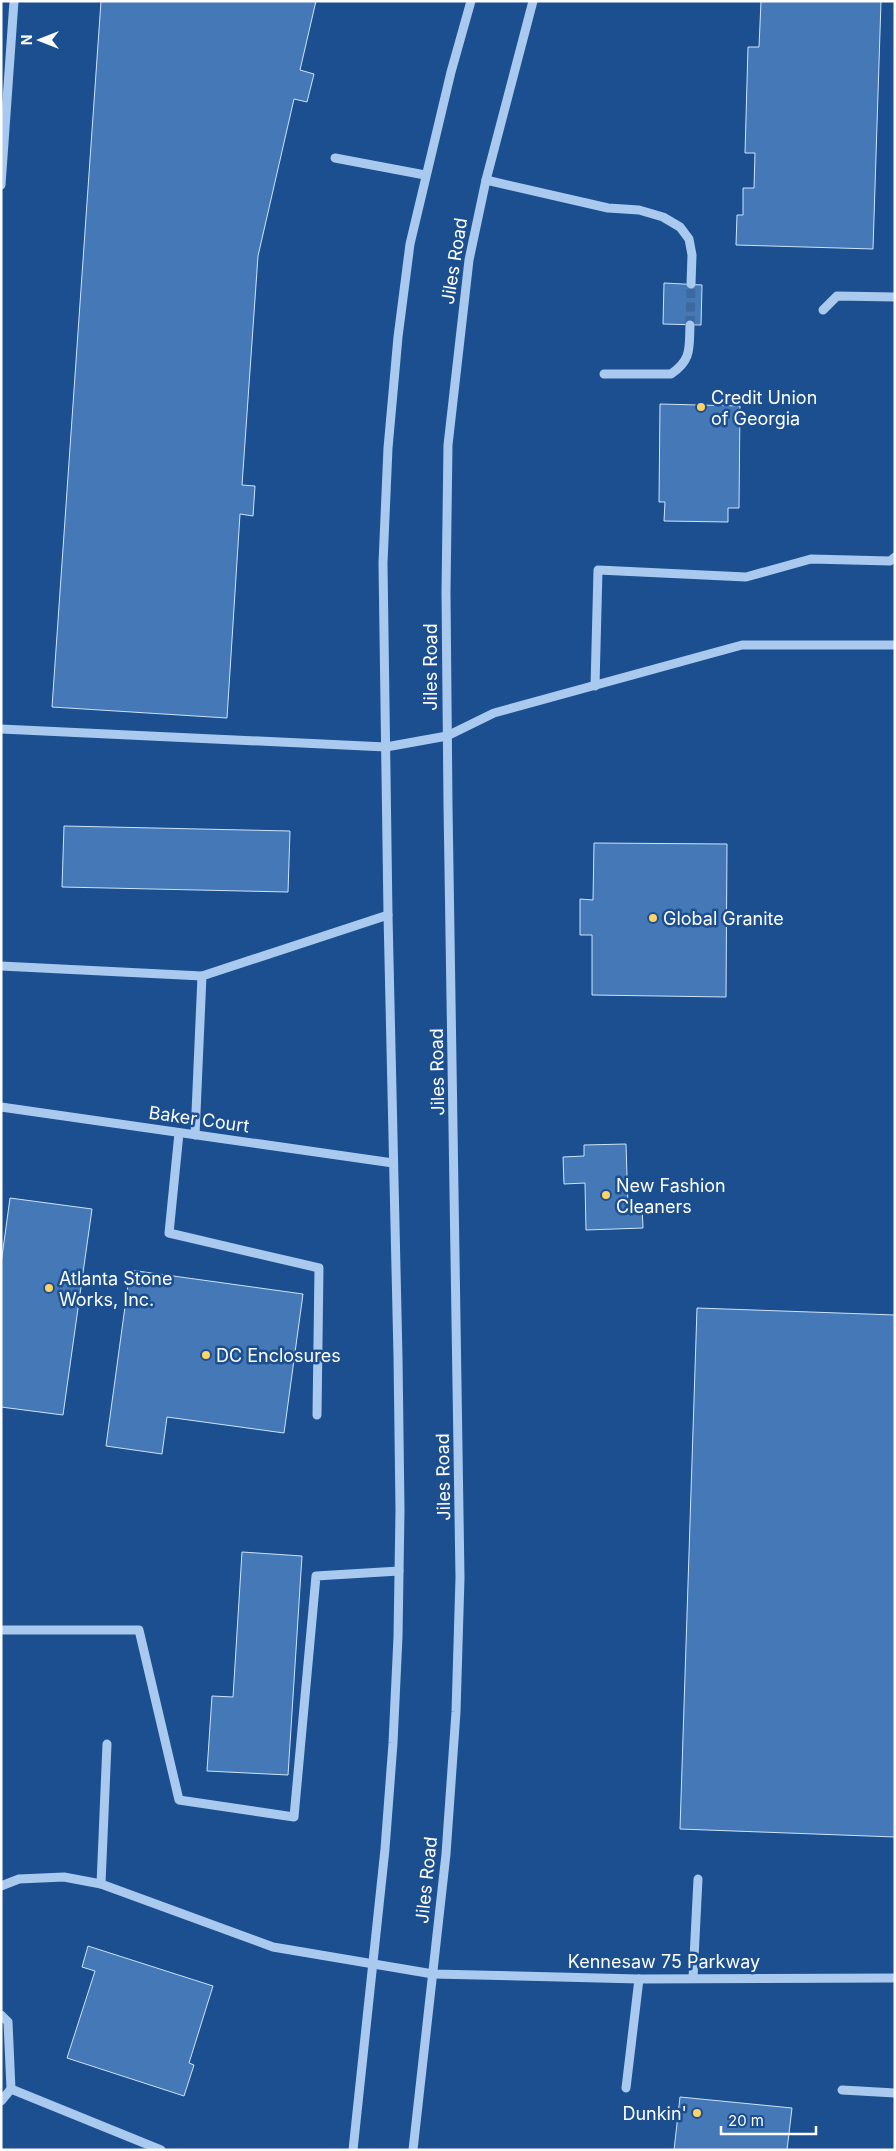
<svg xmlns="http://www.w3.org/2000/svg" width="896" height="2151" font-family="Inter,sans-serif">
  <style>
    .building { fill: #4478b7; stroke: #cfe3fa }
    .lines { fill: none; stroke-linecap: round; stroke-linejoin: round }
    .minor-tunnel { stroke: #3d69a0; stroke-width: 9; stroke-dasharray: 9 4.5; stroke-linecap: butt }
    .minor { stroke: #a9c9ee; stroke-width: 9 }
    .poi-dot { fill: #ffd166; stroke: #1b4f8f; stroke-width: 2 }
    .labels { text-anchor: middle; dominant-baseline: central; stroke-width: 5; stroke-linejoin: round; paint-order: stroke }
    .street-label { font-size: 18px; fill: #fff; stroke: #1b4f8f }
    .poi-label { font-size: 18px; fill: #fff; stroke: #1b4f8f; text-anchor: start }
  </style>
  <rect width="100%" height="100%" fill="#1b4f8f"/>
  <g class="building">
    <path d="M101 1H316L300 70 314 74 307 102 294 99 258 256 242 485 255 486 253 516 240 514 227 718 52 707Z"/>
    <path d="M761 1H881L873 249 736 245 737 215H743V188H754L755 153H745L748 47H759Z"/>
    <path d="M664 283 702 285 701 325 663 324Z"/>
    <path d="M660 404 740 406 739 508H728V522L664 521 665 502H659Z"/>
    <path d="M64 826 290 831 288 892 62 887Z"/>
    <path d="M594 843 727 844 726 997 592 995V935H580V899L593 900Z"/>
    <path d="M626 1144 628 1206H642L643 1228 586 1230 585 1183 564 1184 563 1157 584 1156V1145Z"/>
    <path d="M10 1198 92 1209 63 1415 1 1407V1264Z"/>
    <path d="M130 1270 303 1294 284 1433 167 1417 162 1454 106 1446Z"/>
    <path d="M697 1308 895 1315V1837L680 1829Z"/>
    <path d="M242 1552 302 1556 288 1775 207 1771 212 1696 233 1697Z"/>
    <path d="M88 1946 213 1986 189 2063 194 2065 184 2096 67 2058 95 1971 82 1967Z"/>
    <path d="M680 2097 792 2108 787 2150H674Z"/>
  </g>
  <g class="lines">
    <path class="minor-tunnel" d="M690 325 691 284"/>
    <g class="minor">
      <path d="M335 158 425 175"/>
      <path d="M486 180 608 208 639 210 663 217 680 227 689 239 692 255 691 284"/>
      <path d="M1 185 14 1"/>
      <path d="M823 310 837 296 895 297"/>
      <path d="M604 374H671C692 360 689 348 690 325"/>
      <path d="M595 686 598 570 746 577 811 559 890 561 895 557"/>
      <path d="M1 729 386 747 447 736 494 713 742 645H895"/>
      <path d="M1 966 202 976"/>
      <path d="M1 1107 393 1163"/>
      <path d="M179 1133 169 1233 319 1268 317 1415"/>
      <path d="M195 1135 202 976 388 915"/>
      <path d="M1 1630H139L179 1800 294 1817 316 1576 399 1571"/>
      <path d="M101 1884 107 1744"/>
      <path d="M1 1886 19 1879 64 1877 101 1884 273 1947 433 1974 639 1979 895 1978"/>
      <path d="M693 1978 698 1879"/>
      <path d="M1 2015 8 2022 11 2089"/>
      <path d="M626 2088 639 1979"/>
      <path d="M842 2090 895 2093"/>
      <path d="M1 2101 11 2089 161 2150"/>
      <path d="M353 2150 385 1849 393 1743 398 1637 400 1510 398 1357 388 915 383 563 388 448 398 337 410 244 451 72 471 1"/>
      <path d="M413 2150 446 1854 456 1712 460 1578 448 805 446 592 448 445 469 260 486 180 533 1"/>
    </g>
  </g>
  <g class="poi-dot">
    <circle cx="701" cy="407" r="5"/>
    <circle cx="653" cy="918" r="5"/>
    <circle cx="606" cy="1195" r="5"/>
    <circle cx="49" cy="1288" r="5"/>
    <circle cx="206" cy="1355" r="5"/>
    <circle cx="697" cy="2113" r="5"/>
  </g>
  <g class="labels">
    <g class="street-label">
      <text transform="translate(454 261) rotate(-81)">Jiles Road</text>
      <text transform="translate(430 667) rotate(-90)">Jiles Road</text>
      <text transform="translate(437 1072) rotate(-91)">Jiles Road</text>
      <text transform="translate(199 1119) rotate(8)">Baker Court</text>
      <text transform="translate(443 1477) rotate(-91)">Jiles Road</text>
      <text transform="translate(426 1880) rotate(-84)">Jiles Road</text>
      <text x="664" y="1961">Kennesaw 75 Parkway</text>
    </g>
    <g class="poi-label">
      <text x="711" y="397">Credit Union<tspan x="711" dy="21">of Georgia</tspan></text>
      <text x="663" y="918">Global Granite</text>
      <text x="616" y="1185">New Fashion<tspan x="616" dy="21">Cleaners</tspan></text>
      <text x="59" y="1278">Atlanta Stone<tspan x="59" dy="21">Works, Inc.</tspan></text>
      <text x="216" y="1355">DC Enclosures</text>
      <text x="687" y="2113" text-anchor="end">Dunkin'</text>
    </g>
  </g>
  <rect width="896" height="2151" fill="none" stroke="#ffffff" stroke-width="5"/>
  <g transform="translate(40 40) rotate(270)" stroke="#1b4f8f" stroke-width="4" paint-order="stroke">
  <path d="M0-4L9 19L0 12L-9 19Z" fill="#ffffff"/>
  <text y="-8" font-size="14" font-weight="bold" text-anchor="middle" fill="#ffffff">N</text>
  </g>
  <path d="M721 2126v8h95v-8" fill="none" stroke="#ffffff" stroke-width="2.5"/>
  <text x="728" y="2126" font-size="15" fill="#ffffff" stroke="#1b4f8f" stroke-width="4" paint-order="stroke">20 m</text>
</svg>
